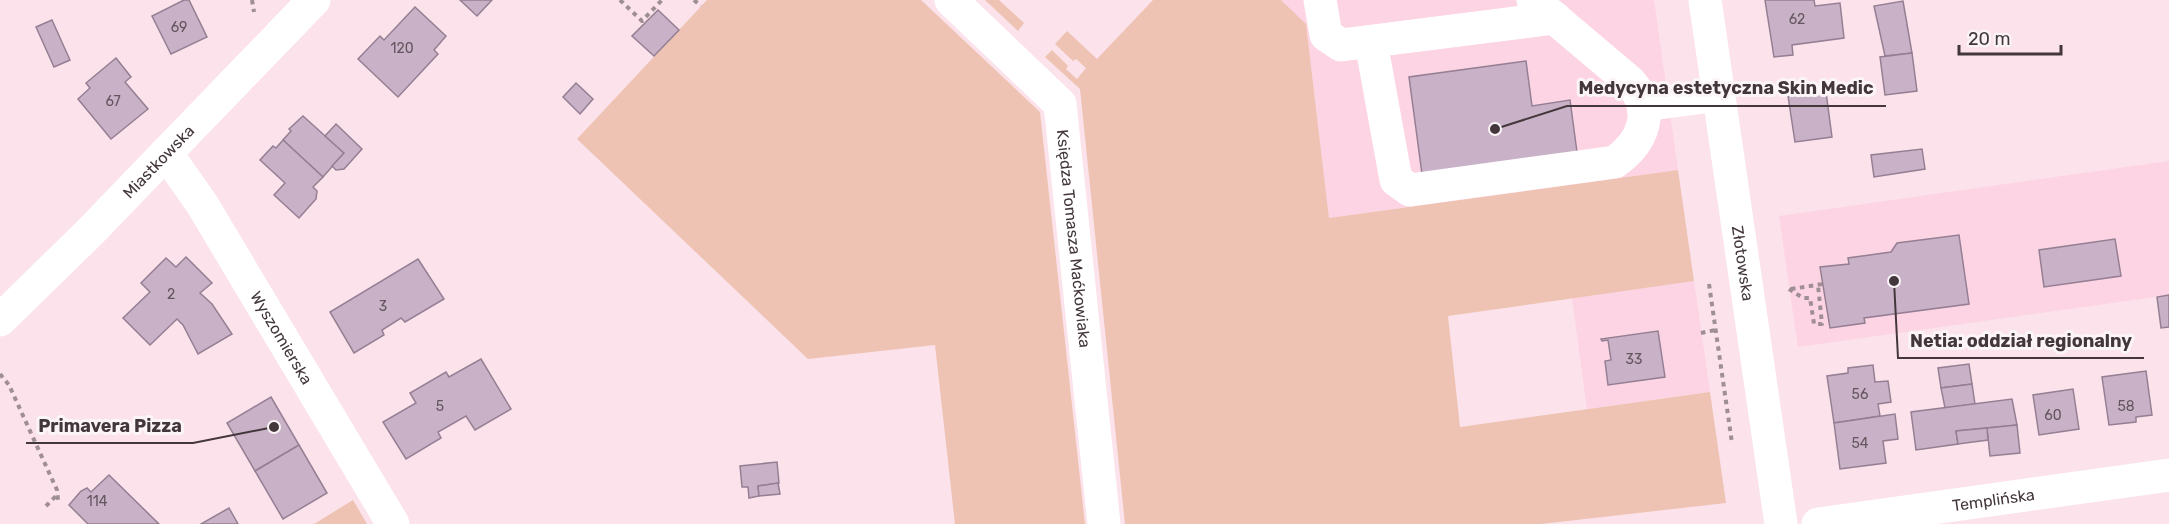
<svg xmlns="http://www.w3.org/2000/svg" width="2169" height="524" font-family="Rubik,sans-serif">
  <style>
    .built { fill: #fcd4e3 }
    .green { fill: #eec3b3 }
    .building { fill: #c9b2c7; stroke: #957f93; stroke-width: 1.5 }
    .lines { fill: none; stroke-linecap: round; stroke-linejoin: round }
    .path { stroke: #a08e95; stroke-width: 4; stroke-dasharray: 4.5 4.5; stroke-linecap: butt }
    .minor { stroke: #fff; stroke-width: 33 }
    .labels { text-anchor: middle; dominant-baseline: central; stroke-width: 6; stroke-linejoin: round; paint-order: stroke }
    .number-label { font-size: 14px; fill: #64565f }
    .street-label { font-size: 16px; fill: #43373c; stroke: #fbf5f7 }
    .leader { fill: none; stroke: #43373c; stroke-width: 2 }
    .callout-dot { fill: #43373c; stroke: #fbf5f7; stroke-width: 2 }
    .callout-label { font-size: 18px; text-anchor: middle; font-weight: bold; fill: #43373c; stroke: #fbf5f7; stroke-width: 6; stroke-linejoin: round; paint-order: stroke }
  </style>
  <rect width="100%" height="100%" fill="#fbe2eb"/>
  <g class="built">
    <path d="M1281 0H1654L1678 170 1329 218 1306 24Z"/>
    <path d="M2169 161V295L1798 347 1779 216Z"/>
    <path d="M1694 281 1710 392 1587 409 1572 298Z"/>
  </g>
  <g class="green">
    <path d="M707 0H921L1040 112 1085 524H955L935 345 808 359 577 139Z"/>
    <path d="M985 0H999L1024 23 1018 31Z"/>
    <path d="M1153 0H1281L1306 24 1329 218 1678 170 1694 281 1448 316 1460 427 1710 392 1726 503 1541 524H1125L1080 89 1045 57 1052 50 1068 66 1066 69 1077 79 1086 68 1076 59 1073 61 1055 44 1067 31 1097 59Z"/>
    <path d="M353 500 367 524H314Z"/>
  </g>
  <g class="building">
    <path d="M184 0H189L207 37 171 54 152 16Z"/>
    <path d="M460 0H492L477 16Z"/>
    <path d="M1765 0H1814L1815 6 1840 3 1844 38 1792 45 1793 55 1774 57Z"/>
    <path d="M1903 1 1912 53 1885 56 1874 6Z"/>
    <path d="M415 7 446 36 434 50 438 54 398 97 358 59 380 36 384 40Z"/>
    <path d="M658 10 679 30 654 56 632 36Z"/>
    <path d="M52 20 70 60 54 67 36 27Z"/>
    <path d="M1912 53 1917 91 1885 95 1880 57Z"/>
    <path d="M116 58 131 77 125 82 148 109 111 139 78 99 90 88 86 83Z"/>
    <path d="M1526 61 1532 106 1570 100 1577 152 1422 174 1409 77Z"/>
    <path d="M576 83 593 99 580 114 563 97Z"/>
    <path d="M1826 92 1832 137 1795 142 1788 96Z"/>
    <path d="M303 116 344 153 323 177 283 140 291 131 289 129Z"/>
    <path d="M336 124 362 149 344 169 336 170 332 166 344 153 325 136Z"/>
    <path d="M283 140 323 177 313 187 317 191 316 199 299 218 274 195 285 183 260 160 273 146 276 148Z"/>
    <path d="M1922 149 1925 169 1874 177 1871 155Z"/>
    <path d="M1959 235 1969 304 1864 318 1865 323 1830 328 1820 267 1849 264 1848 258 1891 252 1897 243Z"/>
    <path d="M2115 239 2121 276 2044 287 2039 250Z"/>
    <path d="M186 257 212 283 200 293 212 304 232 334 198 354 183 325 177 319 150 345 123 318 150 292 141 283 166 258 176 267Z"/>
    <path d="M418 259 444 299 405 322 401 318 382 330 384 335 354 353 330 312Z"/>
    <path d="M2169 295V327L2161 328 2157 297Z"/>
    <path d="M1658 331 1665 377 1608 385 1605 361 1611 360 1608 340 1602 341 1601 339Z"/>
    <path d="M481 359 511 409 475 430 466 416 438 432 441 438 406 459 383 422 416 403 410 393 446 372 449 377Z"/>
    <path d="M1969 364 1972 384 1941 388 1938 368Z"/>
    <path d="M1873 365 1875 382 1888 381 1891 402 1878 404 1880 416 1834 423 1827 376 1848 373V368Z"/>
    <path d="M2146 371 2152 415 2136 417V422L2109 425 2102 377Z"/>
    <path d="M1972 384 1975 404 1945 408 1941 388Z"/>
    <path d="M2073 389 2079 429 2039 435 2033 395Z"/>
    <path d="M271 397 299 445 255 471 227 423Z"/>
    <path d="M2012 399 2017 425 1956 431 1958 444 1916 450 1911 412Z"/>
    <path d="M1895 414 1898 439 1883 441 1886 463 1840 469 1834 423Z"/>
    <path d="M2017 425 2020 453 1990 456 1987 428Z"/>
    <path d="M1987 428 1988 440 1958 444 1956 431Z"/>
    <path d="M299 445 327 493 283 519 255 471Z"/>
    <path d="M777 462 779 483 758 486 759 496 749 498 748 487H742L740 466Z"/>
    <path d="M109 475 159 524H88L69 505 81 491 87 488 91 492Z"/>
    <path d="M778 483 780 494 759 496 758 486Z"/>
    <path d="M229 508 238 524H201Z"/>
  </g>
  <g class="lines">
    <g class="path">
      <path d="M252 0 254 12"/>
      <path d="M620 0 642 21 662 0"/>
      <path d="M694 0 701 6"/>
      <path d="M1709 284 1732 443"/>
      <path d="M1789 289 1803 298H1810L1814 324H1822L1818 285"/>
      <path d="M1791 289 1823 284"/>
      <path d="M1701 333 1715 330"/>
      <path d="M0 374 9 385 57 490 58 500"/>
      <path d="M46 506 57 495"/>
    </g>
    <g class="minor">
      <path id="s1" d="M951 0 1060 104 1104 524"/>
      <path d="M1320 0 1326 35 1341 45 1555 18"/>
      <path id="s2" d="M1705 0 1781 524"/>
      <path d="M1371 42 1396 180 1410 190 1615 162C1644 141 1656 110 1629 81L1533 0"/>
      <path d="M1644 105 1719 95"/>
      <path id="s3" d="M166 153 202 204 393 524"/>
      <path id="s4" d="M0 320 91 231 314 0"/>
      <path id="s5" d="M1818 524 2169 475"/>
    </g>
  </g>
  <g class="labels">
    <g class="number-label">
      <text x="1797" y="19">62</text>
      <text x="179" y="27">69</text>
      <text x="402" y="48">120</text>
      <text x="113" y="101">67</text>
      <text x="171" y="294">2</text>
      <text x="383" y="306">3</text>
      <text x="1634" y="359">33</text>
      <text x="1860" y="394">56</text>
      <text x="440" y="406">5</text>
      <text x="2126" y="406">58</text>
      <text x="2053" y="415">60</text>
      <text x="1860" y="443">54</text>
      <text x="97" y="501">114</text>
    </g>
    <g class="street-label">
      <text stroke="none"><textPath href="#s4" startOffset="224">Miastkowska</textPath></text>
      <text stroke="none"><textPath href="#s1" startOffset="286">Księdza Tomasza Maćkowiaka</textPath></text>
      <text stroke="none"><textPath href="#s2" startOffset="266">Złotowska</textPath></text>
      <text stroke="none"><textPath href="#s3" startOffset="218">Wyszomierska</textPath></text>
      <text stroke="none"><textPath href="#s5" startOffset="177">Templińska</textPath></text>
    </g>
  </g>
  <path class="leader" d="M1495 129L1567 106H1886M1894 281L1898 358H2144M274 427L193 443H26"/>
  <g class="callout-dot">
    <circle cx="1495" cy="129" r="6"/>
    <circle cx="1894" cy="281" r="6"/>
    <circle cx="274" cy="427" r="6"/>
  </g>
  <g class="callout-label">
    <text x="1726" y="94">Medycyna estetyczna Skin Medic</text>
    <text x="2021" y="347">Netia: oddział regionalny</text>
    <text x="110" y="432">Primavera Pizza</text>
  </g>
  <path d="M1959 45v9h102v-9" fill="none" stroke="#43373c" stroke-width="3"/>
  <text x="1968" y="45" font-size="18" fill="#43373c" stroke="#fbf5f7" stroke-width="4.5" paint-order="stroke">20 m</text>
</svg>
